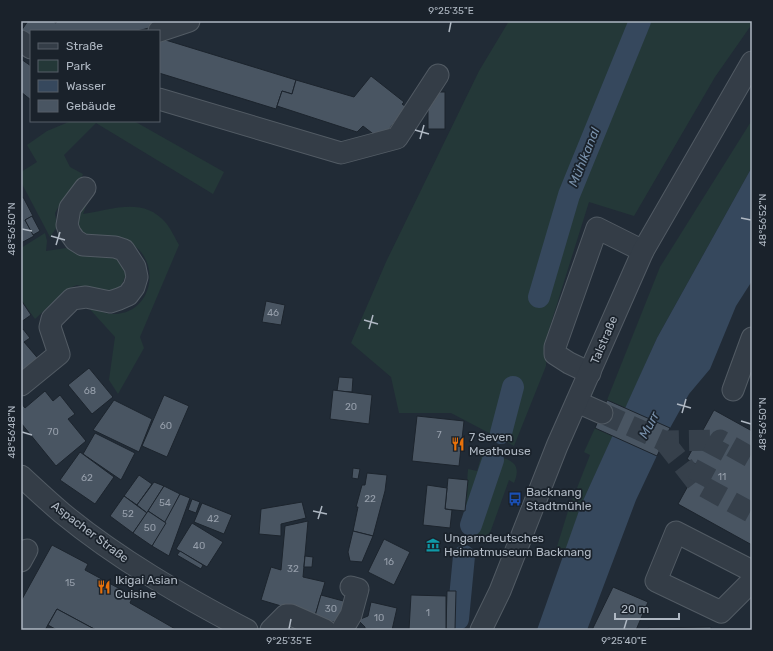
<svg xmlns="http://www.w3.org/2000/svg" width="773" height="651" font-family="Rubik,sans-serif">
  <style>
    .green { fill: #243838 }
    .water { fill: #36485d }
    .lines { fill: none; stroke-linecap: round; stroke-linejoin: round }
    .canal { stroke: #36485d; stroke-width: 22 }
    .building { fill: #495562; stroke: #1c242d }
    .minor-tunnel { stroke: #36404b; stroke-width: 21; stroke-dasharray: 21 10; stroke-linecap: butt }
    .minor-casing { stroke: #525b64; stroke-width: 23 }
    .minor { stroke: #343d47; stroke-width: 21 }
    .ticks { fill: none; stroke: #afb8c3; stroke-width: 1.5 }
    .labels { text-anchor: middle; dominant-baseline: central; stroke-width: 3.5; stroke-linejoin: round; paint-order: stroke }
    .number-label { font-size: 10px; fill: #969fab }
    .street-label { font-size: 12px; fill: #afb8c3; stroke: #1a222b }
    .poi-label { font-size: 12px; fill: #afb8c3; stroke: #1a222b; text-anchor: start }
    .water-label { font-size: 13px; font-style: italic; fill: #7890aa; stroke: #1a222b }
    .neatline { fill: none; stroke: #afb8c3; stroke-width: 1.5 }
    .ticks-label { font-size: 10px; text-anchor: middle; fill: #afb8c3 }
  </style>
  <rect width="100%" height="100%" fill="#212b36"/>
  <g class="green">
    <path d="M509 21H752V24L715 77 634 216 589 202 547 336 546 366 514 446 451 413H399L391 377 351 343 386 262 479 71Z"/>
    <path d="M752 120V167L657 338 626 408 607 400 660 267Z"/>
    <path d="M71 121H134L224 172 213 194 96 123 64 155 70 167 83 174 78 187 61 202 55 213 57 227 50 237 21 182V172L37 162 27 145 47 131Z"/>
    <path d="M90 196 83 214C112 210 143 196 166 223 171 229 175 238 179 245L140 337 144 348 118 394 109 380 115 337 87 306C95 309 105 314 113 314 146 315 160 276 141 252 129 236 107 245 90 240 85 238 80 231 76 228L80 205Z"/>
    <path d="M45 233 47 241 46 251 66 248 87 256 106 255 118 258 124 263 126 274 122 284 118 289 108 293 77 285 67 289 35 319 21 300V248Z"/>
    <path d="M595 428 613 436 581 505 564 556 555 553 568 511 590 455 584 452Z"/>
    <path d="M482 454C501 458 525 457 514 483L509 480 486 544 461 527 465 511 468 469 477 471Z"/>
  </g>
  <path class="water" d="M752 167V281L736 306 710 369 689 394 670 428 636 500 587 630H537L581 505 657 338Z"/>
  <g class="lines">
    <g class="canal">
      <path d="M539 297 569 195 640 21"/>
      <path d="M501 433 513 387"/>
      <path d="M471 525 493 460"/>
      <path d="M458 619 464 556"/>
    </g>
  </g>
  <g class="building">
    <path d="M28 21H53L56 23 57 21H160L161 25 137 31H31V38L21 31Z"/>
    <path d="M159 38 296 80 292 94 282 91 276 109 159 73Z"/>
    <path d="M21 59 31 66V100L21 92Z"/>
    <path d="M371 76 404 102 402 104 406 107 381 140 363 126 357 132 277 106 282 91 292 94 296 80 354 97Z"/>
    <rect x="428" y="92" width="17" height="37"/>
    <path d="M23 197 33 216 25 220 34 236 21 243V198Z"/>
    <path d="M32 216 40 231 33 235 25 220Z"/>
    <path d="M21 300 31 315 21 322Z"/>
    <path d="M266 301 285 305 281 325 262 322Z"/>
    <path d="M23 329 30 338 24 342 41 362 21 375V330Z"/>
    <path d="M89 368 113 397 92 414 68 385Z"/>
    <path d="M339 377 353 378 352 392 337 391Z"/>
    <path d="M333 390 372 395 369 424 330 419Z"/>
    <path d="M45 391 53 401 60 395 75 414 68 419 86 441 56 466 21 423V403L25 408Z"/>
    <path d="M164 395 189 406 167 457 142 446Z"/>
    <path d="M114 400 152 419 139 452 93 430Z"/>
    <path d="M607 400 670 428 657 456 595 428Z"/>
    <path d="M714 410 752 431V545L678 504 699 466 687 459Z"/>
    <path d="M417 416 464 421 459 466 412 461Z"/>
    <path d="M95 433 135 453 121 480 83 454Z"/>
    <path d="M80 452 114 477 95 504 60 480Z"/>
    <path d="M353 468 360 469 358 479 352 478Z"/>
    <path d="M367 473 387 475 385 491 373 536 353 531 358 507H356L362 485H365Z"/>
    <path d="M139 475 152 484 137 505 124 496Z"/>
    <path d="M448 478 468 480 465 511 445 509Z"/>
    <path d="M154 482 164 486 147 513 137 505Z"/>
    <path d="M427 485 447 488 445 509 452 510 450 528 423 525Z"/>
    <path d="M164 486 180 494 166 523 148 511Z"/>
    <path d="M180 494 190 498 169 556 152 546Z"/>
    <path d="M124 496 147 513 133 533 110 516Z"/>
    <path d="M192 499 200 502 196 513 188 510Z"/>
    <path d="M302 502 306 518 281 524V536L259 534 261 509Z"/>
    <path d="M202 503 232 515 224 534 194 522Z"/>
    <path d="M148 511 166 523 152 546 133 533Z"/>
    <path d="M308 521 303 577 325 582 315 616 261 600 271 567 281 570 285 526Z"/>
    <path d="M192 523 223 542 207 567 176 549Z"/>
    <path d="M353 531 373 536 362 562 350 561 348 552Z"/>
    <path d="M384 539 410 552 394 585 368 572Z"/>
    <path d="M52 545 88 564 85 570 133 596 130 603 177 630H96L57 609 45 630H21V601Z"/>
    <path d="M180 551 203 565 201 569 177 555Z"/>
    <path d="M305 556 313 557 312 567H304Z"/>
    <path d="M613 587 648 602 636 630H592Z"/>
    <path d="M447 591H456L455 629H446Z"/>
    <path d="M321 595 347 602 340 624 315 616Z"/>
    <path d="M411 595 446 596V630H409Z"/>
    <path d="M371 602 397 608 392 630 365 629V627L358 620 368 616Z"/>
    <path d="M57 609 96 630H57L48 625Z"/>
    <path d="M711 627V630H648V628Z"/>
  </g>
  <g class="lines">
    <g class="minor-tunnel">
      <path d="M602 413 664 441 720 440"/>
      <path d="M664 441 697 483 752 513"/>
      <path d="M697 483 720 440 752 458"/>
    </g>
    <g class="minor-casing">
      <g id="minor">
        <path d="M159 31 189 21"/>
        <path d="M21 41 31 48"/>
        <path d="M159 99 341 153 397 138 438 75"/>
        <path d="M590 373 569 363 555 354V347L597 228 643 251"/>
        <path d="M21 385 59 354 50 327 52 319 72 299 86 297 110 302 119 299 128 295 134 287 137 277 135 267 124 250 115 247 83 245 75 240 70 233 67 225 70 208 85 188"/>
        <path d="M733 390 752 338"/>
        <path d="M577 402 602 413"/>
        <path d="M21 476C35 489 48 501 62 513 118 559 182 596 247 630"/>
        <path d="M21 561 27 550"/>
        <path d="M752 571 676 532 656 581 721 612 752 581"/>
        <path d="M271 630 286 615H291L325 630"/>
        <path d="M342 630 351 615 358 589 351 587"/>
        <path d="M481 630 500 591 557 446 643 251 752 62"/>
      </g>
    </g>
    <use href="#minor" class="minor"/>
  </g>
  <path class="ticks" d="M449 32 451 22M415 130 429 134M420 139 424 125M741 218 751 220M22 229 32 231M51 236 65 240M56 245 60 232M364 320 378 324M369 329 373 315M677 404 691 408M682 413 686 399M741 421 751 424M22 432 32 435M313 511 327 514M318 519 322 506M289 629 291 619M624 629 627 619"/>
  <defs>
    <g id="restaurant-bare" transform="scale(1.08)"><path d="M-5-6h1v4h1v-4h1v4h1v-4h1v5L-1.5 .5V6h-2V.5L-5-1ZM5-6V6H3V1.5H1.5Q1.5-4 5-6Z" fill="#e8710a" stroke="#1a222b" stroke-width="2.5" paint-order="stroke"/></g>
    <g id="bus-bare" transform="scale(1.08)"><path d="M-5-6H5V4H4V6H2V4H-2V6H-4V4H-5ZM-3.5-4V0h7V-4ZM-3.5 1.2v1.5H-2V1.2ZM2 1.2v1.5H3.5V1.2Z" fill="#1a4fb4" stroke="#1a222b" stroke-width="2.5" paint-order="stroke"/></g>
    <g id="museum-bare" transform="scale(1.08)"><path d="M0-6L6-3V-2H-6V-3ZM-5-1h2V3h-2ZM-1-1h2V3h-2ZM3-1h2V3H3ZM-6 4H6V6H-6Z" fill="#0f9aa8" stroke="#1a222b" stroke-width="2.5" paint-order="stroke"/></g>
  </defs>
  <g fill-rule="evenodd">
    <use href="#restaurant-bare" x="458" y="444"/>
    <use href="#bus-bare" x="515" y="499"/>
    <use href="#museum-bare" x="433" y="545"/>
    <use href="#restaurant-bare" x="104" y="587"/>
  </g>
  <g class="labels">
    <g class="number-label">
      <text x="273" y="313">46</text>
      <text x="90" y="391">68</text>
      <text x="351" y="407">20</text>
      <text x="166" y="426">60</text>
      <text x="53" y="432">70</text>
      <text x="439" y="435">7</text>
      <text x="722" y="477">11</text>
      <text x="87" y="478">62</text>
      <text x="370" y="499">22</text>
      <text x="165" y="503">54</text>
      <text x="128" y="514">52</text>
      <text x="213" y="519">42</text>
      <text x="150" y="528">50</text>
      <text x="199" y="546">40</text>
      <text x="389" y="562">16</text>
      <text x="293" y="569">32</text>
      <text x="70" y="583">15</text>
      <text x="331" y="609">30</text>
      <text x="428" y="613">1</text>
      <text x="379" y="618">10</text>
    </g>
    <g class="street-label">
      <text transform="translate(604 340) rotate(-67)">Talstraße</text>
      <text transform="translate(90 532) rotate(37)">Aspacher Straße</text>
    </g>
    <g class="poi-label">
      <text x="469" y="437">7 Seven<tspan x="469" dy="14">Meathouse</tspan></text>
      <text x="526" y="492">Backnang<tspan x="526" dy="14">Stadtmühle</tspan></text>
      <text x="444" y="538">Ungarndeutsches<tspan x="444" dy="14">Heimatmuseum Backnang</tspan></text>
      <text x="115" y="580">Ikigai Asian<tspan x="115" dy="14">Cuisine</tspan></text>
    </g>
    <g class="water-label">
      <text transform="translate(584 157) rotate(-68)">Mühlkanal</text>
      <text transform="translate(649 425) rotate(-62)">Murr</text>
    </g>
  </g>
  <rect width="773" height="651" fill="none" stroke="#1a222b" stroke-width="44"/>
  <rect x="30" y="30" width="130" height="92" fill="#1a222b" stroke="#565e68"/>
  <rect x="38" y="43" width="20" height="6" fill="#343d47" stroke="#565e68"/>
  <text x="66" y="50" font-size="12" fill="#afb8c3">Straße</text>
  <rect x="38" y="60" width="20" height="12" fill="#243838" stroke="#565e68"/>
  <text x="66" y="70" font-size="12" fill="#afb8c3">Park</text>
  <rect x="38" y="80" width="20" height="12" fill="#36485d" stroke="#565e68"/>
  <text x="66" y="90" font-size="12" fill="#afb8c3">Wasser</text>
  <rect x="38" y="100" width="20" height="12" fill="#495562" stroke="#565e68"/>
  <text x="66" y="110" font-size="12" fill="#afb8c3">Gebäude</text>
  <path d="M615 613v6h64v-6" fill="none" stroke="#afb8c3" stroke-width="2"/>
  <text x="621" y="613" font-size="12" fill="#afb8c3" stroke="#1a222b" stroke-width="3" paint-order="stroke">20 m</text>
  <rect x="22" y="22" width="729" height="607" class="neatline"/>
  <g class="ticks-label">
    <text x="451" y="14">9°25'35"E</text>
    <text transform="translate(762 220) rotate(-90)" y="4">48°56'52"N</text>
    <text transform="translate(11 229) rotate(-90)" y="4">48°56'50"N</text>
    <text transform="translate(762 424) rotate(-90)" y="4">48°56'50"N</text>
    <text transform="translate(11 432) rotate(-90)" y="4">48°56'48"N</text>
    <text x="289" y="644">9°25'35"E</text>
    <text x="624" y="644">9°25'40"E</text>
  </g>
</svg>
